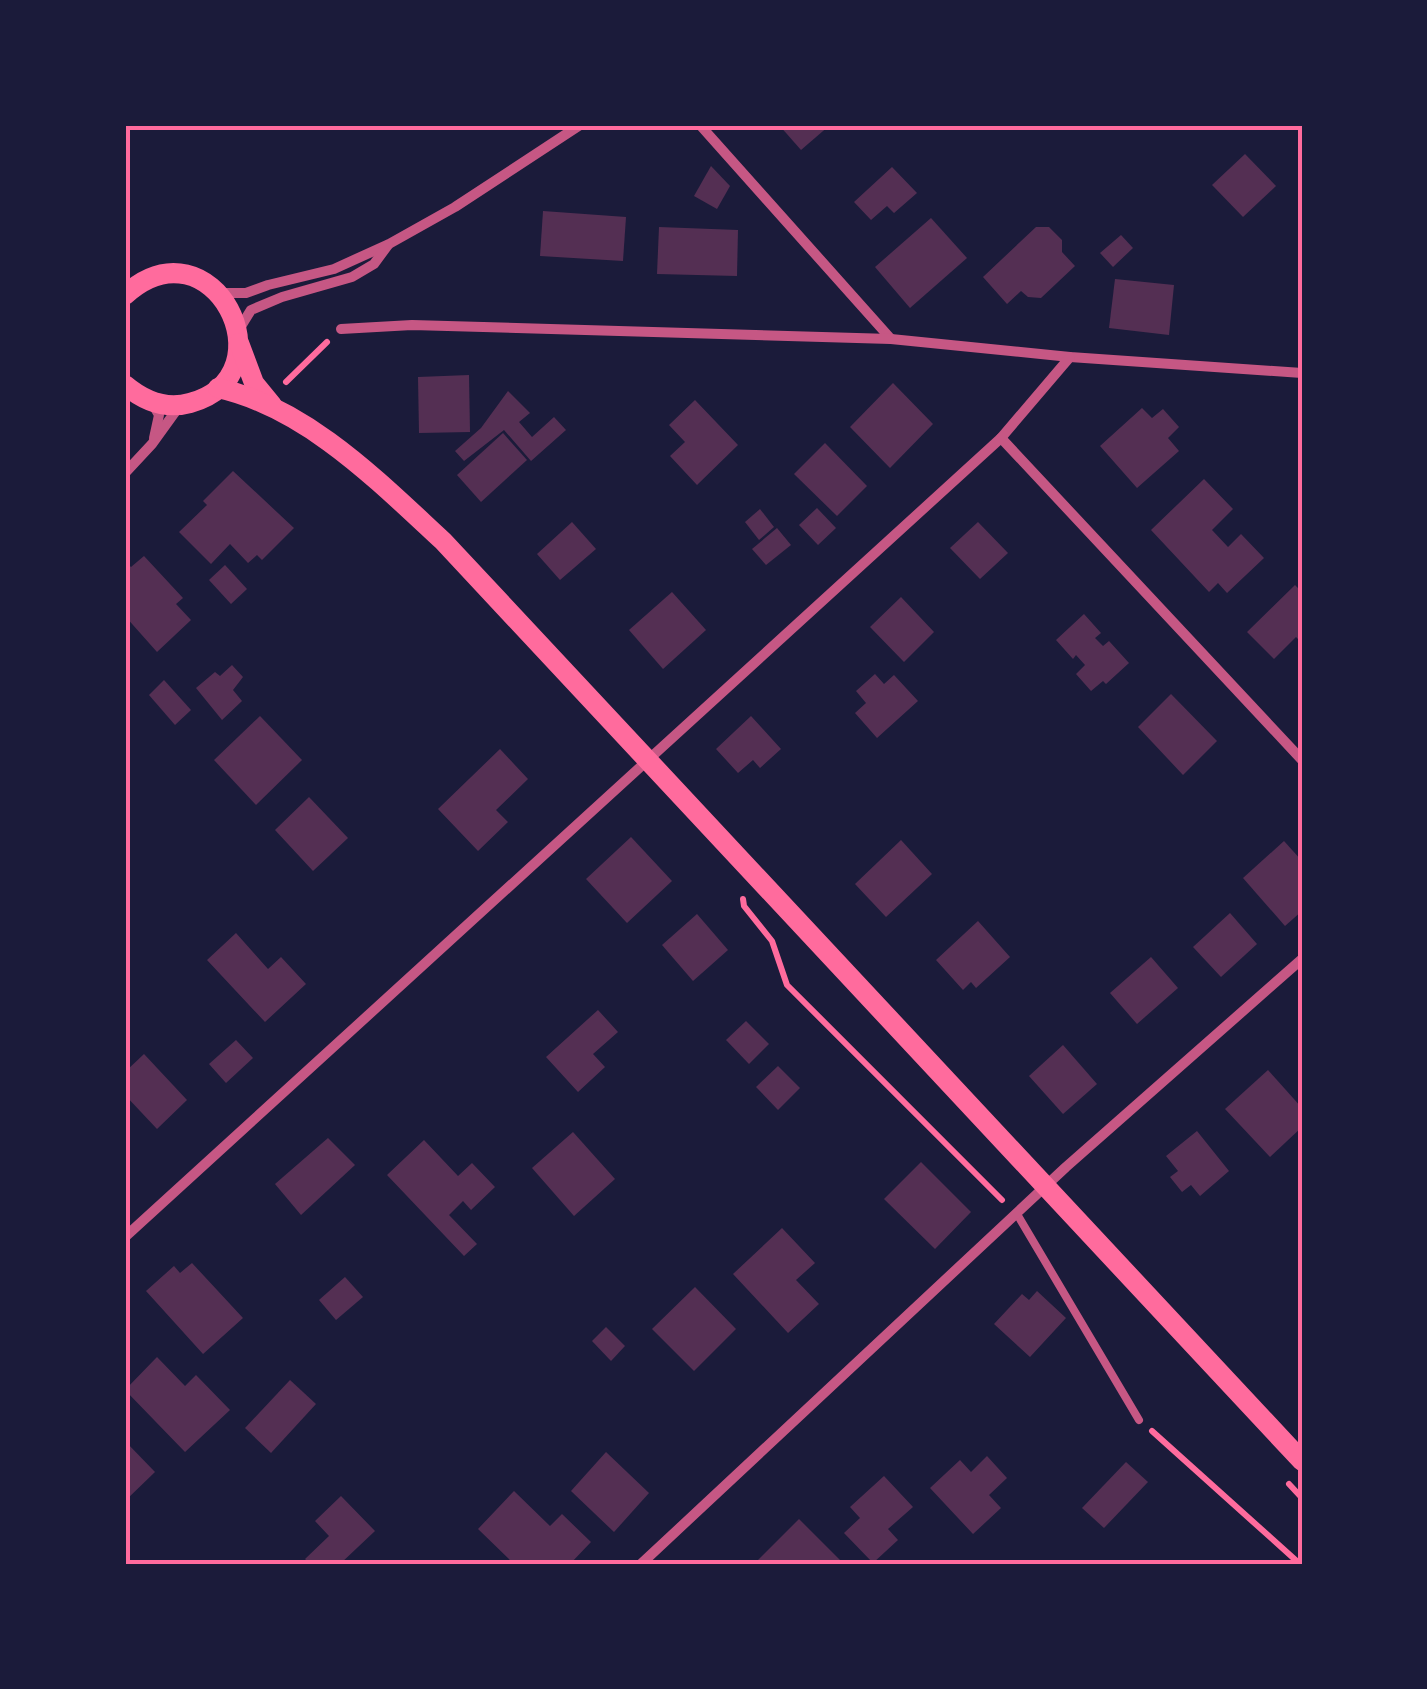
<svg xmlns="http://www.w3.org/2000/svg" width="1427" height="1689" font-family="'Zilla Slab',serif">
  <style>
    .building { fill: #542f53 }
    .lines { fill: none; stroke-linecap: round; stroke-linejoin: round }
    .path { stroke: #ff6b9d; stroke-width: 6 }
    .service { stroke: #c65784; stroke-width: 8 }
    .minor { stroke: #c65784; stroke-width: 10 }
    .secondary { stroke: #ff6b9d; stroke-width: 20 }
    .neatline { fill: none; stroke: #ff6b9d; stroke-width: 4 }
  </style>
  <rect width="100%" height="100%" fill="#1b1b3a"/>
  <g class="building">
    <path d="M779 125H830L801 150Z"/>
    <path d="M1245 154 1276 186 1243 217 1212 185Z"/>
    <path d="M711 166 730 186 717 209 694 196Z"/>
    <path d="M892 167 917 193 894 213 887 206 871 220 854 202Z"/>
    <path d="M543 211 626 217 623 261 540 256Z"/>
    <path d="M931 218 967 258 910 308 875 267Z"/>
    <path d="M659 227 738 230 737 276 657 274Z"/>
    <path d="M1036 227H1049L1062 240V252L1075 266 1041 298 1028 297 1021 291 1007 304 983 277Z"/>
    <path d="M1121 235 1133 248 1113 267 1100 253Z"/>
    <path d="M1115 279 1174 285 1169 335 1109 328Z"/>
    <path d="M469 375 470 432 419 433 418 377Z"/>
    <path d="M893 383 933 424 890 468 850 427Z"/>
    <path d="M508 391 530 413 519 422 532 437 554 417 566 430 531 461 504 430 464 461 455 451 481 428Z"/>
    <path d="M695 400 738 445 697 485 670 456 685 442 669 425Z"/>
    <path d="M1142 408 1152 418 1163 409 1179 427 1168 438 1179 451 1137 488 1100 446Z"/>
    <path d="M503 433 527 460 481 502 457 475Z"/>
    <path d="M825 443 867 486 837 516 794 474Z"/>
    <path d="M233 471 294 528 262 560 257 555 248 563 230 544 211 564 179 532 207 505 203 501Z"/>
    <path d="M1204 479 1233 509 1212 530 1228 547 1241 534 1264 558 1227 593 1218 583 1209 592 1151 530Z"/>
    <path d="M817 508 836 528 818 545 799 525Z"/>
    <path d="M760 509 774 527 759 540 745 522Z"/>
    <path d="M572 522 596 549 560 580 537 554Z"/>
    <path d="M978 522 1008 553 980 579 950 548Z"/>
    <path d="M777 528 791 545 766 565 752 549Z"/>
    <path d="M144 556 183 598 176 604 191 620 157 652 125 616V561L131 567Z"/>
    <path d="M225 565 247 589 231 604 209 580Z"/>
    <path d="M1295 585 1302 592V643L1296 637 1274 659 1247 632Z"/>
    <path d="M672 592 706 630 663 669 629 630Z"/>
    <path d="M901 597 934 632 904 662 870 627Z"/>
    <path d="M1084 614 1101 633 1095 638 1103 646 1109 641 1129 663 1106 684 1103 681 1091 691 1076 674 1085 665 1076 655 1073 659 1056 640Z"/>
    <path d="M232 665 243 677 233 690 242 701 222 720 196 688 215 672 220 676Z"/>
    <path d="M875 674 884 684 894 675 918 701 877 738 855 713 866 703 856 691Z"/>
    <path d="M164 680 191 710 175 725 149 695Z"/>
    <path d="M1171 694 1217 741 1183 775 1138 727Z"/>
    <path d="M260 716 302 760 256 805 214 760Z"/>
    <path d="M751 716 781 749 760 768 753 760 738 773 716 749Z"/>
    <path d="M500 749 528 779 496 810 508 822 478 851 438 809Z"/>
    <path d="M309 797 348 838 313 871 275 830Z"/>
    <path d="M631 837 672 881 627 923 586 879Z"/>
    <path d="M901 840 932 874 886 917 855 884Z"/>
    <path d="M1284 841 1302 861V911L1285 926 1243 878Z"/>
    <path d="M1230 913 1257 944 1221 977 1193 947Z"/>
    <path d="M697 914 728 950 693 981 662 945Z"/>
    <path d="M978 921 1010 957 976 988 971 982 963 990 936 960Z"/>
    <path d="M236 933 268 969 281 957 306 984 265 1022 207 960Z"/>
    <path d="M1151 957 1178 988 1137 1024 1110 993Z"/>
    <path d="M598 1010 618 1032 593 1054 605 1067 578 1092 546 1057Z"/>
    <path d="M746 1021 769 1044 749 1064 726 1040Z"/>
    <path d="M236 1040 253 1058 226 1083 209 1064Z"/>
    <path d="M1063 1045 1097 1084 1063 1114 1029 1076Z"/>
    <path d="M144 1054 187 1100 157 1129 125 1095V1072Z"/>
    <path d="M778 1066 800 1088 778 1110 756 1087Z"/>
    <path d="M1268 1070 1302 1108V1127L1270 1157 1225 1109Z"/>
    <path d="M1197 1131 1229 1171 1200 1196 1191 1185 1182 1192 1170 1177 1178 1171 1166 1156Z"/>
    <path d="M573 1132 615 1179 574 1216 532 1168Z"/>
    <path d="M328 1138 355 1165 301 1215 275 1184Z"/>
    <path d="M424 1140 458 1176 472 1163 495 1187 471 1210 463 1201 449 1215 477 1244 464 1256 387 1175Z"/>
    <path d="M921 1162 971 1212 935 1249 884 1199Z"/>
    <path d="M782 1228 815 1263 796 1280 819 1304 788 1333 733 1274Z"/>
    <path d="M192 1263 243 1318 203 1354 146 1291 174 1266 180 1273Z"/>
    <path d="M345 1277 363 1297 336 1320 319 1300Z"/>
    <path d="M695 1287 736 1329 694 1371 652 1329Z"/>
    <path d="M1037 1291 1066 1318 1030 1357 994 1324 1022 1294 1029 1300Z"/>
    <path d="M606 1327 625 1346 611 1361 592 1341Z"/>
    <path d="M157 1357 185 1386 196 1375 230 1410 185 1452 125 1390Z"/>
    <path d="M290 1380 316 1404 271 1453 245 1428Z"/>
    <path d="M125 1441 155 1472 125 1501Z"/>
    <path d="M606 1452 649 1493 614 1532 571 1491Z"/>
    <path d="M987 1456 1007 1478 989 1495 1001 1508 973 1534 930 1488 960 1460 971 1472Z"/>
    <path d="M1126 1462 1148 1482 1104 1528 1082 1508Z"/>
    <path d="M884 1476 913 1507 888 1529 898 1540 873 1563 844 1533 860 1518 850 1507Z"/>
    <path d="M514 1491 550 1526 562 1514 591 1542 570 1564H514L478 1529Z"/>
    <path d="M341 1496 375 1531 340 1564H310L305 1559 329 1536 315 1521Z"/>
    <path d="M799 1519 840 1560 836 1564H760L757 1561Z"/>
  </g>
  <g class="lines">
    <g class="path">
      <path d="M286 382 327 342"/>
      <path d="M743 899 744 906 772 941 787 985 1002 1200"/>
      <path d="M1152 1431 1300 1564"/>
      <path d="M1289 1484 1302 1498"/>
    </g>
    <path class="service" d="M1017 1214 1139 1420"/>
    <g class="minor">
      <path d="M700 125 891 339"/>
      <path d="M220 293H246L268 285 334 269 389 244 455 207 580 125"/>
      <path d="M341 329 412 325 891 339 1070 357 1302 373"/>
      <path d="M238 331 251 310 282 297 352 277 374 264 388 245"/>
      <path d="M152 403 159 415 154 438"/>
      <path d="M1001 438 1302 760"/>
      <path d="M125 473 152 444 178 408"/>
      <path d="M125 1237 1001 438 1070 357"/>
      <path d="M641 1564 1066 1167 1302 959"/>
    </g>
    <g class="secondary">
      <path d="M125 295C212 216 293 375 190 403 165 410 144 401 125 385"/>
      <path d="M239 343 254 383 272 405"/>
      <path d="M218 388C307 408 378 481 443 541L1302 1461"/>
    </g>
  </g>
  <rect width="1427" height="1689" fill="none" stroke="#1b1b3a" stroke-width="255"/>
  <rect x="128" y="128" width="1172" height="1434" class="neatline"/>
</svg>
